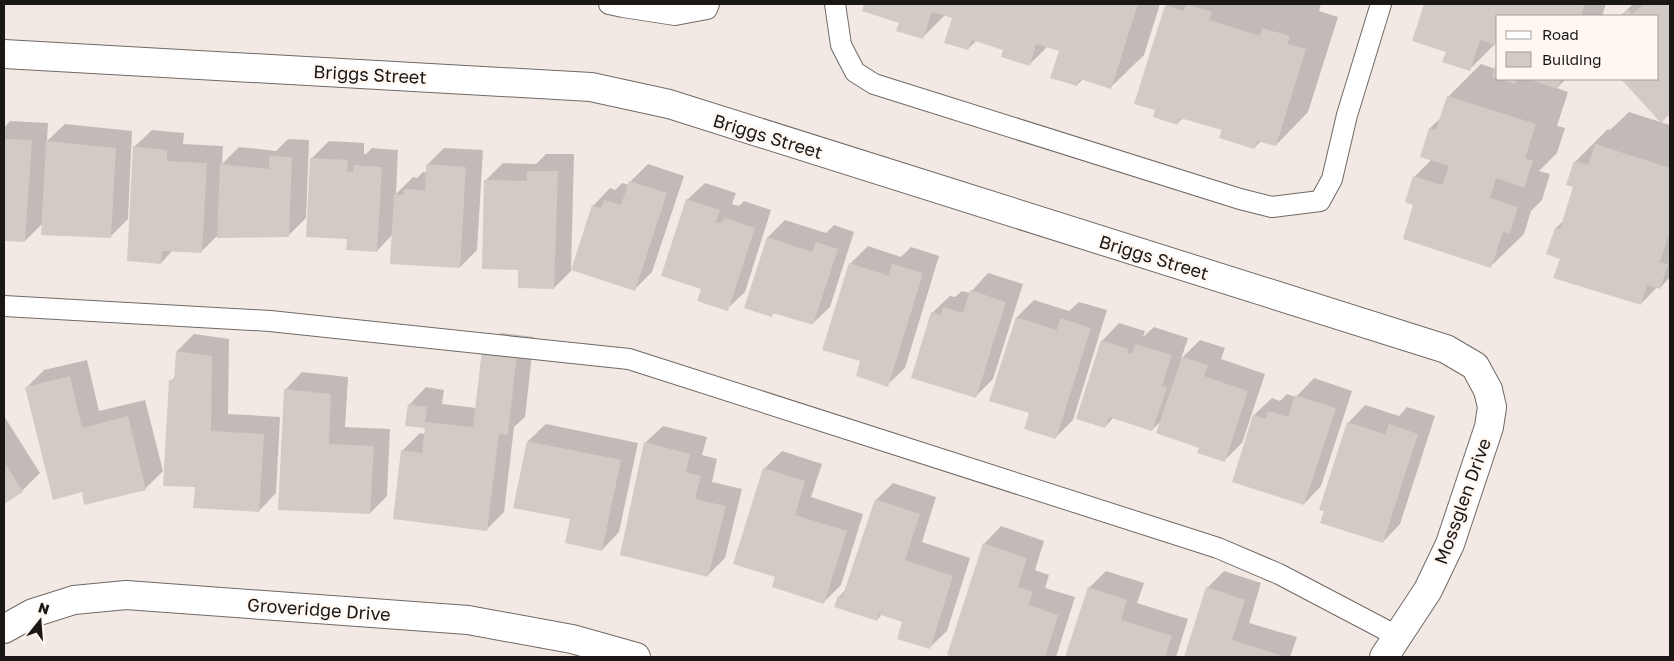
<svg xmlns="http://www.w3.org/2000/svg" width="1674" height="661" font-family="'Golos Text',sans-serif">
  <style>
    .shadow { fill: #0003 }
    .building { fill: #d2cac5 }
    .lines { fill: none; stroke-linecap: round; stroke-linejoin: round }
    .service-casing { stroke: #706964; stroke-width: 22 }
    .minor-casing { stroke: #706964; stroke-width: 30 }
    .tertiary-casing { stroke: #706964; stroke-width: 30 }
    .service { stroke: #fff; stroke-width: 20 }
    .minor { stroke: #fff; stroke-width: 28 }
    .tertiary { stroke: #fff; stroke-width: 28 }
    .labels { text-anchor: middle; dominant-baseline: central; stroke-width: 5; stroke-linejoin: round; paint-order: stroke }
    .street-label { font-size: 18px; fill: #1a1715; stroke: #fff7f1 }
  </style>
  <rect width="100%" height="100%" fill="#f2e9e4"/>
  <g class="shadow">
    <path d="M865 4H1160L1144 55 1111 87 1083 79 1077 85 1061 50 1048 46 1029 65 1004 49 977 40 968 49 953 18 945 15 922 38 900 22 863 10Z"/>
    <path d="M1168 4H1321L1319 11 1338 17 1308 112 1276 145 1261 141 1254 148 1223 130 1184 117 1178 123 1166 6Z"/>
    <path d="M1425 4H1606L1602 16H1498L1495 44 1470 69 1447 51 1414 40Z"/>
    <path d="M1633 4H1670V112L1661 121 1622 79H1658V16H1620Z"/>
    <path d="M1498 63V79H1566L1557 88 1568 92 1557 126 1565 128 1557 153 1539 171 1550 174 1542 200 1531 211 1524 234 1491 266 1415 204 1406 202 1415 176 1432 159 1422 156 1430 128 1442 117 1448 97 1481 64 1496 69Z"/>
    <path d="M1629 112 1670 125V277L1660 288 1657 287 1641 304 1561 258 1556 228 1564 220 1575 186V162L1608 129 1610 130Z"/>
    <path d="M10 121 48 123 47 141 65 124 132 131 128 219 110 237 43 223 25 241 4 240V128Z"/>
    <path d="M152 130 184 133 183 144 223 146 222 164 239 147 276 151 288 139 309 140 306 218 288 236 218 235 201 252 173 250 161 263 134 147Z"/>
    <path d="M329 141 364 143V154H366L372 148 398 150 396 194 413 177 417 178 423 172 427 173V165L444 148 483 150 477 250 460 267 393 234 377 251 348 238 312 158Z"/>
    <path d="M546 154H574L571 271 554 288 486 180 503 163 536 164Z"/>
    <path d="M648 164 684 176 652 272 635 289 593 206 610 188 615 190 622 183 629 185 630 182Z"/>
    <path d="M705 183 736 193 732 204 739 206 744 201 771 210 745 292 727 309 703 289 687 200Z"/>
    <path d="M785 220 826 233 834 225 854 232 830 307 812 324 775 312 771 316 746 307 768 237Z"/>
    <path d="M868 246 901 257 911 247 939 256 905 368 887 385 862 361 850 264Z"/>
    <path d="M988 273 1023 284 993 379 975 397 932 313 950 296 955 297 962 291 970 293Z"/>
    <path d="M1034 300 1069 311 1079 302 1107 310 1073 420 1055 438 1030 412 1017 317Z"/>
    <path d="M1119 323 1145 331 1143 337 1154 327 1188 338 1181 359 1200 340 1225 348 1221 359 1265 374 1242 443 1224 461 1200 447 1162 420 1152 430 1114 417 1105 427 1102 341Z"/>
    <path d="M501 333 534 337 525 417 514 427 504 512 487 529 402 451 420 433 425 434 426 426 409 405 426 387 444 390 442 404 476 408 483 351Z"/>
    <path d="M194 334 229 339 228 414 280 417 276 493 259 511 196 486 171 381 176 376 177 351Z"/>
    <path d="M87 360 99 411 145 400 163 471 145 489 83 491 26 388 44 370Z"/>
    <path d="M302 372 348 377 345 427 390 429 387 496 370 513 285 390Z"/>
    <path d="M1314 378 1352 391 1321 486 1304 504 1234 482 1254 415 1272 398 1280 401 1287 394 1296 397Z"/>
    <path d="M1365 405 1399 416 1407 407 1435 416 1400 524 1383 542 1348 423Z"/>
    <path d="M4 416 40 473 22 491 4 502Z"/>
    <path d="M546 424 638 443 619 532 602 550 572 518 528 441Z"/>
    <path d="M663 426 707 437 702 455 717 459 712 482 742 489 725 558 708 575 645 443Z"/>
    <path d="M782 451 822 464 811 497 863 514 841 585 824 602 776 576 734 563 765 468Z"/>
    <path d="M893 483 936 497 922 542 970 558 947 631 929 648 904 621 882 614 877 620 839 597 846 589 876 500Z"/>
    <path d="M1001 526 1044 541 1035 570 1049 575 1045 588 1075 597 1056 657H957L948 654 984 544Z"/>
    <path d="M1106 571 1144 583 1137 603 1188 619 1176 657H1067L1089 588Z"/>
    <path d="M1224 571 1261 583 1249 623 1297 637 1290 657H1185L1207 588Z"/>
  </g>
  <g class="building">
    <path d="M864 4H1138L1111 89 1080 79 1077 86 1050 78 1059 51 1036 44 1030 66 1001 57 1003 50 972 40 968 50 944 43 952 18 932 12 923 39 896 31 899 23 862 11Z"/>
    <path d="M1186 4 1212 12 1209 20 1260 36 1262 28 1290 36 1287 44 1306 49 1276 146 1257 141 1254 149 1219 138 1222 130 1180 118 1178 125 1153 117 1155 110 1134 104 1165 5 1184 11Z"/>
    <path d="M1424 4H1585L1581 16H1498V46L1480 40 1470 71 1442 62 1446 52 1412 41Z"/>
    <path d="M1644 4H1670V114L1661 123 1621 79H1658V16H1620L1628 9 1632 14Z"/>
    <path d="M1497 60H1498V78L1492 77Z"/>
    <path d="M1500 79H1516L1515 84Z"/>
    <path d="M1528 79H1561L1558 89Z"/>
    <path d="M1447 96 1536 124 1525 158 1533 161 1524 188 1496 178 1490 198 1518 207 1510 234 1503 232 1491 268 1403 239 1413 205 1405 202 1413 176 1442 185 1449 166 1420 157 1429 128 1436 130Z"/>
    <path d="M4 139 32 140 25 242 4 241Z"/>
    <path d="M46 141 116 148 111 238 41 235Z"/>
    <path d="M1595 144 1670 168V231L1660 262 1668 264 1660 289 1647 285 1641 305 1553 278 1560 259 1546 254 1555 228 1560 229 1573 187 1566 185 1574 161 1588 165Z"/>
    <path d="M133 146 167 150V161L207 163 202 253 162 251 161 264 127 261Z"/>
    <path d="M269 156 292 157 289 237 217 238 220 164 269 169Z"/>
    <path d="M310 158 348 160 347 171 353 172V165L382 167 377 252 346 250 347 239 306 237Z"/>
    <path d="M426 164 466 167 460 268 390 264 394 194 403 195 404 189 425 190Z"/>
    <path d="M527 171H558L554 289 518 288V270L482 269 484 180 527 181Z"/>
    <path d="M629 181 667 193 635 291 571 270 592 205 601 208 604 200 621 205Z"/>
    <path d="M686 199 720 210 716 222 721 223 725 218 755 228 728 311 697 301 701 289 661 276Z"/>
    <path d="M767 237 812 252 816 242 838 249 813 325 773 313 772 317 744 308Z"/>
    <path d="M849 263 889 276 892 264 923 273 888 387 856 376 860 361 822 350Z"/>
    <path d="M970 290 1006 302 976 398 911 378 931 312 941 315 943 307 963 313Z"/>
    <path d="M1016 317 1057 330 1060 318 1091 328 1056 439 1024 429 1029 413 989 401Z"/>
    <path d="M1101 340 1128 349 1127 352 1132 354 1135 344 1172 355 1162 386 1167 388 1152 431 1109 417 1105 428 1076 419Z"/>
    <path d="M482 350 517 354 508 435 499 434 487 531 393 519 401 450 422 453 425 428 405 426 408 404 427 407 425 422 473 427Z"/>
    <path d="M176 351 212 356 211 431 264 434 259 512 193 508 195 487 163 486 169 380H174Z"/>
    <path d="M1182 357 1208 365 1204 376 1248 391 1225 462 1197 453 1199 448 1156 433Z"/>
    <path d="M70 376 82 428 128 416 146 490 84 505 82 492 53 500 25 387Z"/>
    <path d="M284 389 331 394 329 444 374 446 370 514 278 510Z"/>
    <path d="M1295 395 1336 408 1304 505 1232 482 1253 415 1266 419 1268 411 1288 417Z"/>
    <path d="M1347 422 1385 434 1389 424 1418 434 1383 543 1320 523 1324 511 1319 510Z"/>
    <path d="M527 441 621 460 602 551 565 543 570 519 513 508Z"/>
    <path d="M644 442 690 454 686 472 701 476 695 499 726 506 708 577 620 555Z"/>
    <path d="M4 461 23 492 4 504Z"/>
    <path d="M763 468 805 481 795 515 847 531 824 604 772 587 775 577 733 564Z"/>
    <path d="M875 499 920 514 905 560 953 576 930 649 897 639 902 622 879 614 877 621 834 607 838 596 842 598Z"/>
    <path d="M983 543 1027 558 1018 587 1033 592 1028 605 1058 615 1045 657H953L947 655Z"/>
    <path d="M1088 587 1127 600 1121 620 1172 636 1165 657H1065Z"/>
    <path d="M1206 587 1245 600 1232 640 1280 655 1279 657H1184Z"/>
  </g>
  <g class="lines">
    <g class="service-casing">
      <g id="service">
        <path d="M609 4 623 7 675 15 707 9 709 4"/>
        <path d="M835 4 841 45 855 72 874 84 1240 199 1272 207 1320 201 1332 179 1347 115 1381 4"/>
        <path d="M4 306 270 321 629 359 1218 548 1279 574 1397 636"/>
      </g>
    </g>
    <g class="minor-casing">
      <g id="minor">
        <path d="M4 629 33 613 74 600 126 595 468 620 572 639 636 657"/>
        <path d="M1384 657 1428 590 1450 544 1489 427 1492 407 1488 390"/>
      </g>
    </g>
    <g class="tertiary-casing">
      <path id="tertiary" d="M4 54 591 87 669 104 1446 349 1475 366 1488 390"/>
    </g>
    <use href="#service" class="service"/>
    <use href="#minor" class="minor"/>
    <use href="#tertiary" class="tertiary"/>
  </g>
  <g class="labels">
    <g class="street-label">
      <text transform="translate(370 74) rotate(3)">Briggs Street</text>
      <text transform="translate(768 136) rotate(17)">Briggs Street</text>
      <text transform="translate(1154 257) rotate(17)">Briggs Street</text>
      <text transform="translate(1462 501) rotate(-70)">Mossglen Drive</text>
      <text transform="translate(319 609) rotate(4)">Groveridge Drive</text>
    </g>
  </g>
  <rect width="1674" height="661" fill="none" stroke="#1a1715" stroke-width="10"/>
  <rect x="1496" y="15" width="162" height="65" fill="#fff7f1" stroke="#a39d99"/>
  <rect x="1506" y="31" width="25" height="8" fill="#ffffff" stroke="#a39d99"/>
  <text x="1542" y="40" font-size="15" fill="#1a1715">Road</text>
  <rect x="1506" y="52" width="25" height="15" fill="#d2cac5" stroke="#a39d99"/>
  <text x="1542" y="65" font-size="15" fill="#1a1715">Building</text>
  <g transform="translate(40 621) rotate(17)" stroke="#fff7f1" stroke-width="4" paint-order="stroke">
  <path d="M0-4L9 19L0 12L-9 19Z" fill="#1a1715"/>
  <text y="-8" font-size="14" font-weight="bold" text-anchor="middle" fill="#1a1715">N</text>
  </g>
</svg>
